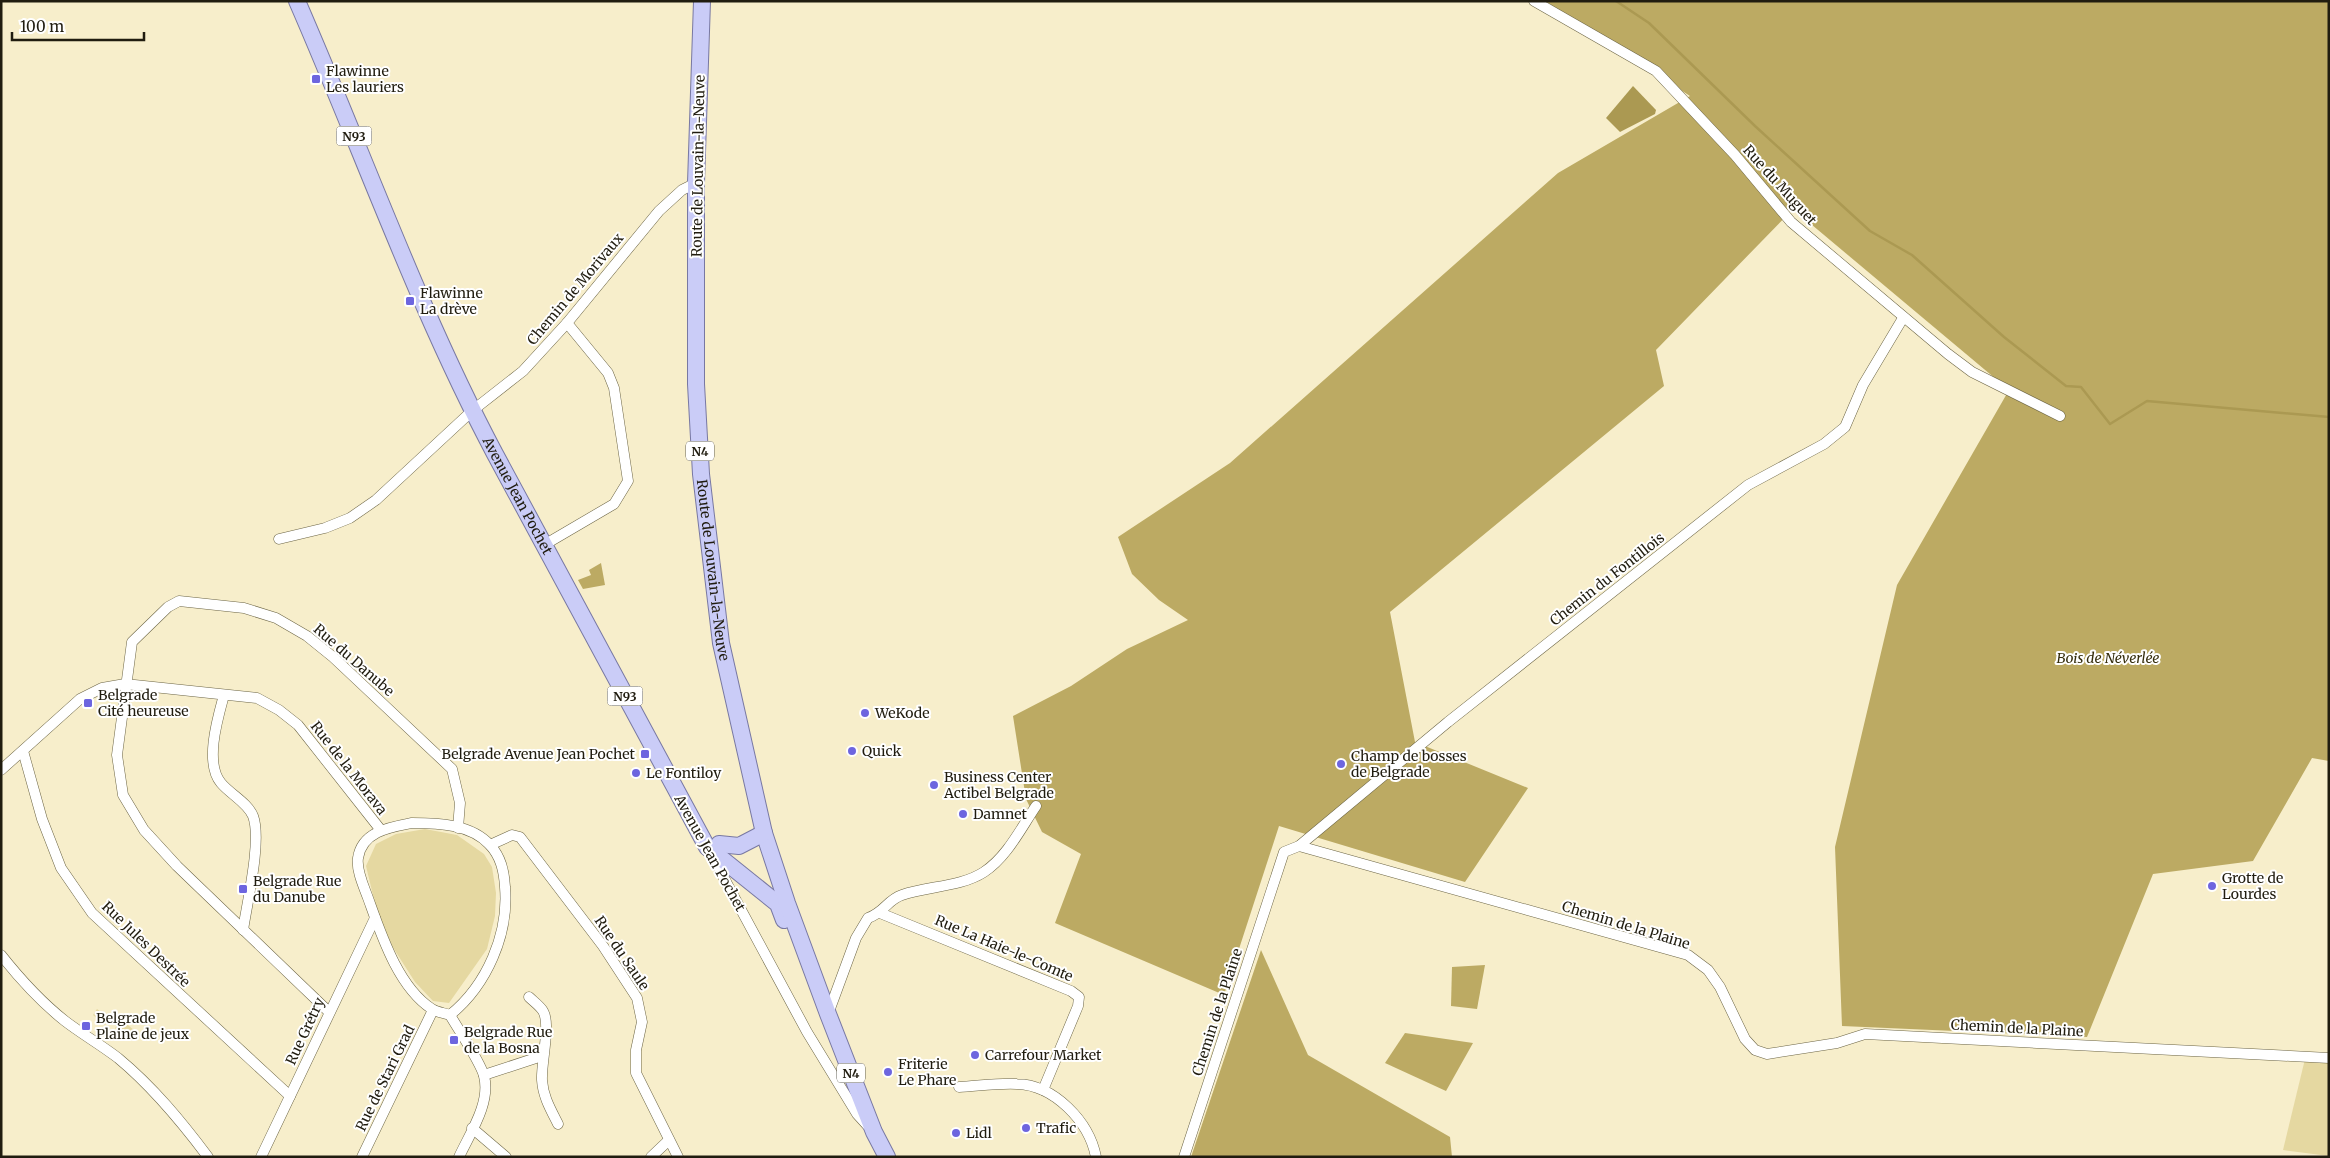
<svg xmlns="http://www.w3.org/2000/svg" width="2330" height="1158" font-family="Merriweather,serif">
  <style>
    .green { fill: #e5d8a1 }
    .forest { fill: #bcaa63 }
    .water { fill: #ab9952 }
    .lines { fill: none; stroke-linecap: round; stroke-linejoin: round }
    .stream { stroke: #ab9952; stroke-width: 2.5 }
    .minor-casing { stroke: #6c6545; stroke-width: 11 }
    .primary-casing { stroke: #7878a2; stroke-width: 18 }
    .minor { stroke: #fff; stroke-width: 10 }
    .primary { stroke: #caccf7; stroke-width: 16 }
    .poi-dot { fill: #6d65df; stroke: #fff; stroke-width: 2 }
    .labels { text-anchor: middle; dominant-baseline: central; stroke-width: 4; stroke-linejoin: round; paint-order: stroke }
    .shield { fill: #fff; stroke: #636057; stroke-width: 1 }
    .shield-label { font-size: 12px; font-weight: bold; fill: #201c0f }
    .poi-label { font-size: 14px; fill: #201c0f; stroke: #fff; text-anchor: start }
    .street-label { font-size: 14px; fill: #201c0f; stroke: #fff }
    .park-label { font-size: 14px; font-style: italic; fill: #342c0b; stroke: #fff }
  </style>
  <rect width="100%" height="100%" fill="#f7eecb"/>
  <g class="green">
    <path d="M425 829 457 835 484 854 492 867 496 893 495 916 487 949 449 1003 433 1001 415 982 392 946 376 908 366 866 376 844 396 834Z"/>
    <path d="M97 1009 110 1019 105 1025 93 1015Z"/>
    <path d="M122 1020 135 1031 128 1039 115 1028Z"/>
    <path d="M2305 1059 2329 1061V1156L2283 1150Z"/>
  </g>
  <g class="forest">
    <path d="M1545 1H2329V761L2312 758 2253 861 2153 874 2087 1037 1842 1026 1835 847 1897 585 2009 390 1793 209 1656 350 1664 386 1390 612 1415 742 1528 788 1465 882 1279 826 1224 995 1055 923 1081 854 1042 832 1026 799 1013 716 1071 686 1127 649 1188 620 1159 600 1132 574 1118 537 1230 463 1558 173 1690 96Z"/>
    <path d="M601 563 605 585 583 589 578 580 591 575 589 570Z"/>
    <path d="M1261 950 1308 1055 1450 1137 1452 1157H1191Z"/>
    <path d="M1485 965 1477 1009 1451 1006 1452 967Z"/>
    <path d="M1405 1033 1473 1043 1446 1091 1385 1063Z"/>
  </g>
  <path class="water" d="M1633 86 1656 110 1655 114 1620 132 1606 118Z"/>
  <g class="lines">
    <path class="stream" d="M1616 1 1649 23 1755 126 1870 231 1912 255 2004 337 2066 386 2081 387 2110 424 2147 401 2329 417"/>
    <g class="minor-casing">
      <g id="minor">
        <path d="M1534 1 1656 71 1735 155 1791 222 1948 354 1972 372 2060 416"/>
        <path d="M279 539 325 528 350 518 376 500 472 411 523 371 567 323 659 211 682 190 696 183"/>
        <path d="M544 545 614 504 628 481 614 388 608 373 567 323"/>
        <path d="M224 695C218 717 204 763 221 783 230 794 248 803 253 816 262 840 247 903 243 930"/>
        <path d="M23 751 42 819 61 868 92 913 290 1096"/>
        <path d="M1 770 80 699 102 688 125 684 257 698 279 710 298 725 380 829"/>
        <path d="M412 823C438 823 471 824 490 845 501 857 504 871 505 887 509 934 487 985 450 1015 444 1013 436 1012 432 1009 398 987 381 934 368 898 364 887 356 870 358 858 362 831 391 827 412 823Z"/>
        <path d="M490 845 512 835 520 837 603 946 637 998 642 1022 636 1050V1073L678 1157"/>
        <path d="M1299 846 1688 955 1708 970 1720 987 1745 1039 1755 1050 1767 1054 1837 1043 1865 1034 2329 1058"/>
        <path d="M711 854 807 1032 857 1114 867 1125"/>
        <path d="M880 913 1071 991 1079 997 1078 1006 1043 1090"/>
        <path d="M1 955C20 979 41 1002 65 1021 82 1034 101 1045 118 1058 153 1087 181 1121 208 1157"/>
        <path d="M529 997C533 1001 540 1006 543 1011 551 1024 541 1063 542 1080 543 1097 551 1110 558 1124"/>
        <path d="M329 1012 177 866 144 830 123 795 117 755 132 642 168 607 179 601 244 608 276 618 307 636 333 657 452 769 460 803 458 828"/>
        <path d="M828 1014 856 938 868 918C885 912 887 900 902 895 928 886 961 887 984 872 1007 857 1021 828 1036 806"/>
        <path d="M450 1015C458 1029 481 1063 484 1076 491 1103 470 1133 459 1157"/>
        <path d="M484 1075 542 1056"/>
        <path d="M959 1087C978 1086 998 1083 1017 1084 1054 1085 1089 1121 1096 1157"/>
        <path d="M472 1128 506 1157"/>
        <path d="M261 1157 375 918"/>
        <path d="M362 1157 433 1010"/>
        <path d="M651 1157 669 1140"/>
        <path d="M1184 1157 1284 852 1299 846 1448 722 1748 485 1824 444 1845 427 1863 385 1903 318"/>
      </g>
    </g>
    <g class="primary-casing">
      <g id="primary">
        <path id="s1" d="M297 1C363 152 418 309 495 454L707 847 778 904 784 920"/>
        <path id="s2" d="M702 1 696 183V384L701 474 721 643 764 833 787 903 828 1014 874 1132 887 1157"/>
        <path d="M719 844 739 846 764 833"/>
      </g>
    </g>
    <use href="#minor" class="minor"/>
    <use href="#primary" class="primary"/>
  </g>
  <g class="poi-dot">
    <rect x="311" y="74" width="10" height="10" rx="2.5"/>
    <rect x="405" y="296" width="10" height="10" rx="2.5"/>
    <rect x="83" y="698" width="10" height="10" rx="2.5"/>
    <circle cx="865" cy="713" r="5"/>
    <circle cx="852" cy="751" r="5"/>
    <rect x="640" y="749" width="10" height="10" rx="2.5"/>
    <circle cx="1341" cy="764" r="5"/>
    <circle cx="636" cy="773" r="5"/>
    <circle cx="934" cy="785" r="5"/>
    <circle cx="963" cy="814" r="5"/>
    <circle cx="2212" cy="886" r="5"/>
    <rect x="238" y="884" width="10" height="10" rx="2.5"/>
    <rect x="81" y="1021" width="10" height="10" rx="2.5"/>
    <rect x="449" y="1035" width="10" height="10" rx="2.5"/>
    <circle cx="975" cy="1055" r="5"/>
    <circle cx="888" cy="1072" r="5"/>
    <circle cx="1026" cy="1128" r="5"/>
    <circle cx="956" cy="1133" r="5"/>
  </g>
  <g class="labels">
    <g class="shield">
      <rect x="336.5" y="126.5" width="35" height="19" rx="4"/>
      <rect x="686" y="441.5" width="28" height="19" rx="4"/>
      <rect x="607.5" y="686.5" width="35" height="19" rx="4"/>
      <rect x="837" y="1063.5" width="28" height="19" rx="4"/>
    </g>
    <g class="shield-label">
      <text x="354" y="136">N93</text>
      <text x="700" y="451">N4</text>
      <text x="625" y="696">N93</text>
      <text x="851" y="1073">N4</text>
    </g>
    <g class="poi-label">
      <text x="326" y="71">Flawinne<tspan x="326" dy="16">Les lauriers</tspan></text>
      <text x="420" y="293">Flawinne<tspan x="420" dy="16">La drève</tspan></text>
      <text x="98" y="695">Belgrade<tspan x="98" dy="16">Cité heureuse</tspan></text>
      <text x="875" y="713">WeKode</text>
      <text x="862" y="751">Quick</text>
      <text x="635" y="754" text-anchor="end">Belgrade Avenue Jean Pochet</text>
      <text x="1351" y="756">Champ de bosses<tspan x="1351" dy="16">de Belgrade</tspan></text>
      <text x="646" y="773">Le Fontiloy</text>
      <text x="944" y="777">Business Center<tspan x="944" dy="16">Actibel Belgrade</tspan></text>
      <text x="973" y="814">Damnet</text>
      <text x="2222" y="878">Grotte de<tspan x="2222" dy="16">Lourdes</tspan></text>
      <text x="253" y="881">Belgrade Rue<tspan x="253" dy="16">du Danube</tspan></text>
      <text x="96" y="1018">Belgrade<tspan x="96" dy="16">Plaine de jeux</tspan></text>
      <text x="464" y="1032">Belgrade Rue<tspan x="464" dy="16">de la Bosna</tspan></text>
      <text x="985" y="1055">Carrefour Market</text>
      <text x="898" y="1064">Friterie<tspan x="898" dy="16">Le Phare</tspan></text>
      <text x="1036" y="1128">Trafic</text>
      <text x="966" y="1133">Lidl</text>
    </g>
    <g class="street-label">
      <text transform="translate(698 166) rotate(-89)">Route de Louvain-la-Neuve</text>
      <text transform="translate(1780 185) rotate(48)">Rue du Muguet</text>
      <text transform="translate(575 289) rotate(-50)">Chemin de Morivaux</text>
      <text stroke="none"><textPath href="#s1" startOffset="542">Avenue Jean Pochet</textPath></text>
      <text stroke="none"><textPath href="#s2" startOffset="570">Route de Louvain-la-Neuve</textPath></text>
      <text transform="translate(1607 579) rotate(-38)">Chemin du Fontillois</text>
      <text transform="translate(354 660) rotate(41)">Rue du Danube</text>
      <text transform="translate(349 768) rotate(52)">Rue de la Morava</text>
      <text transform="translate(710 853) rotate(61)">Avenue Jean Pochet</text>
      <text transform="translate(1626 925) rotate(17)">Chemin de la Plaine</text>
      <text transform="translate(146 944) rotate(44)">Rue Jules Destrée</text>
      <text transform="translate(1004 948) rotate(23)">Rue La Haie-le-Comte</text>
      <text transform="translate(622 953) rotate(56)">Rue du Saule</text>
      <text transform="translate(1217 1012) rotate(-72)">Chemin de la Plaine</text>
      <text transform="translate(2017 1028) rotate(3)">Chemin de la Plaine</text>
      <text transform="translate(305 1031) rotate(-65)">Rue Grétry</text>
      <text transform="translate(385 1078) rotate(-64)">Rue de Stari Grad</text>
    </g>
    <g class="park-label">
      <text x="2108" y="658">Bois de Néverlée</text>
    </g>
  </g>
  <rect width="2330" height="1158" fill="none" stroke="#201c0f" stroke-width="5"/>
  <path d="M12 32v8h132v-8" fill="none" stroke="#201c0f" stroke-width="2.5"/>
  <text x="20" y="32" font-size="15" fill="#201c0f" stroke="#ffffff" stroke-width="4" paint-order="stroke">100 m</text>
</svg>
